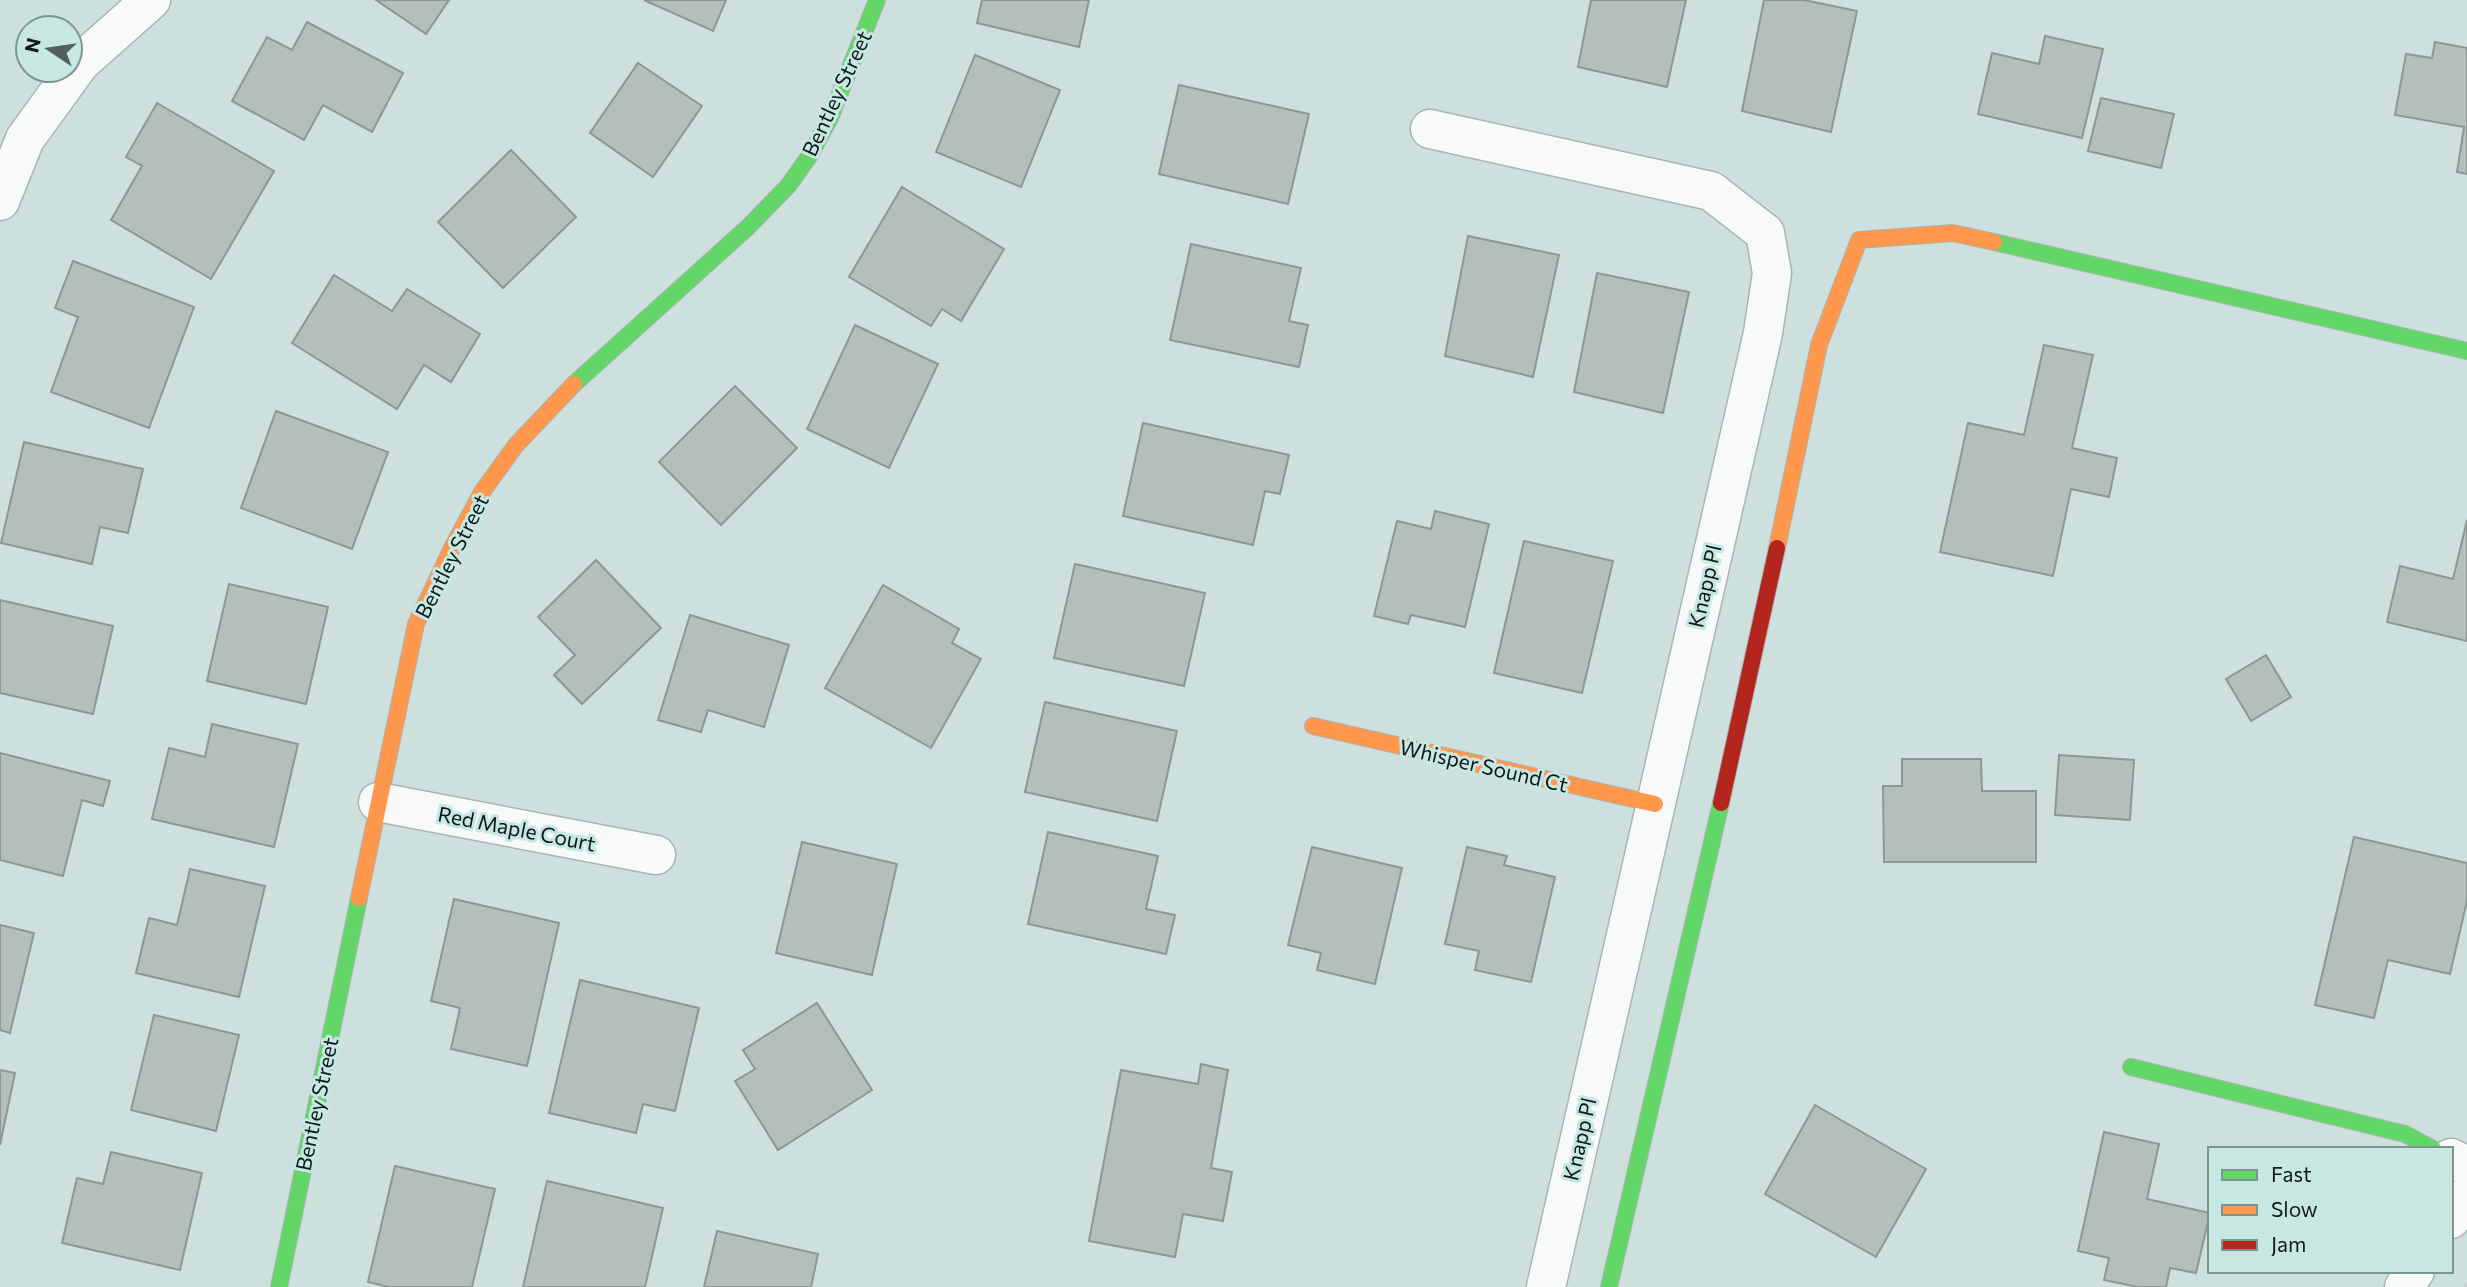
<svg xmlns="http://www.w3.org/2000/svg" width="2467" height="1287" font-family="Commissioner,sans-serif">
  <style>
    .building { fill: #b2bfba; stroke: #8b9894; stroke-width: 2 }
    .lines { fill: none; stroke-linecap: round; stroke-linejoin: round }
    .street-casing { stroke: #a8b5b3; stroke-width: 41 }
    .fast-casing { stroke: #a8b5b3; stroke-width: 18 }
    .slow-casing { stroke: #a8b5b3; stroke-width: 18 }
    .jam-casing { stroke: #a8b5b3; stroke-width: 18 }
    .path { stroke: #cacfcf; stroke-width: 4.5; stroke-dasharray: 5 3.5; stroke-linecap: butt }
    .street { stroke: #f8fafa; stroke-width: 38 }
    .fast { stroke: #63d668; stroke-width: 16 }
    .slow { stroke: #ff974d; stroke-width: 16 }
    .jam { stroke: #b3261e; stroke-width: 16 }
    .labels { text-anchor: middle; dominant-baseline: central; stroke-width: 6; stroke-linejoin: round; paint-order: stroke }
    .street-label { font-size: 21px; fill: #0e1918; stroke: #c7e7e2 }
  </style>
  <rect width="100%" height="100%" fill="#cee0dd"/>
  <g class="building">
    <path d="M376 0H449L426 34Z"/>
    <path d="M644 0H726L713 31Z"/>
    <path d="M982 0H1089L1079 47 977 23Z"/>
    <path d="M1591 0H1686L1667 87 1578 67Z"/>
    <path d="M1764 0H1804L1857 11 1831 132 1742 111Z"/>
    <path d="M307 22 403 73 372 132 323 105 304 140 232 101 267 37 292 50Z"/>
    <path d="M2045 36 2103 49 2082 138 1978 114 1992 53 2039 64Z"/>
    <path d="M2435 42 2467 48V174L2457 172 2464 127 2395 115 2406 54 2432 58Z"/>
    <path d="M975 55 1060 90 1021 187 936 152Z"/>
    <path d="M638 63 702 106 653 177 590 133Z"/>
    <path d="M1179 85 1309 114 1288 204 1159 174Z"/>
    <path d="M2101 98 2174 114 2161 168 2088 151Z"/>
    <path d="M157 103 274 171 211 279 111 220 142 166 126 157Z"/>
    <path d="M511 150 576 217 503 288 438 222Z"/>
    <path d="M902 187 1004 249 961 321 942 309 931 326 849 277Z"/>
    <path d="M1468 236 1559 255 1533 377 1445 356Z"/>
    <path d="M1191 244 1301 268 1289 321 1308 325 1299 367 1170 340Z"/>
    <path d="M73 261 194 307 149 428 51 392 78 317 55 308Z"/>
    <path d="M1597 273 1689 292 1663 413 1574 392Z"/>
    <path d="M334 275 392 311 407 289 480 334 451 382 424 365 397 409 292 343Z"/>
    <path d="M855 325 938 364 889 468 807 429Z"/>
    <path d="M2044 345 2093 355 2072 448 2117 458 2109 497 2071 489 2053 576 1940 552 1968 423 2024 435Z"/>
    <path d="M735 386 797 448 721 525 659 462Z"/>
    <path d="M276 411 388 452 352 549 241 508Z"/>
    <path d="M1143 423 1289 455 1280 494 1265 491 1253 545 1123 516Z"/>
    <path d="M24 442 143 469 128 533 100 527 92 564 1 543Z"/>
    <path d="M1435 511 1489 524 1465 627 1411 615 1408 624 1374 616 1397 521 1431 529Z"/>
    <path d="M2467 520V641L2387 622 2400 566 2453 579Z"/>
    <path d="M1524 541 1613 561 1582 693 1494 673Z"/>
    <path d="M596 560 661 628 582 704 554 675 575 655 538 617Z"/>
    <path d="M1075 564 1205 593 1184 686 1054 658Z"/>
    <path d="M229 584 328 607 306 704 207 681Z"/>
    <path d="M883 585 959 629 952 643 981 659 931 748 825 688Z"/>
    <path d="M0 600 113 626 93 714 0 693Z"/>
    <path d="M690 615 789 645 764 727 708 710 701 732 658 720Z"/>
    <path d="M2266 655 2291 697 2251 721 2226 679Z"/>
    <path d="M1045 702 1177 731 1157 821 1025 792Z"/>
    <path d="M212 724 298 744 274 847 152 819 169 748 205 757Z"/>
    <path d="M0 753 110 781 103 806 82 800 63 876 0 860Z"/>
    <path d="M2059 755 2134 760 2130 820 2055 815Z"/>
    <path d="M1902 759H1981L1982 791H2036V862H1884L1883 786H1902Z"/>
    <path d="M1048 832 1158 856 1146 909 1175 915 1166 954 1028 924Z"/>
    <path d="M2354 837 2467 863V901L2450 974 2388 960 2374 1018 2315 1005Z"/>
    <path d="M802 842 897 864 872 975 776 953Z"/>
    <path d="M1312 847 1402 868 1375 984 1317 970 1321 953 1288 945Z"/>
    <path d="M1467 847 1507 856 1504 865 1555 877 1531 982 1475 970 1479 951 1445 944Z"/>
    <path d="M190 869 265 886 239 997 136 973 149 918 177 925Z"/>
    <path d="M454 899 559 923 527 1066 451 1049 460 1008 431 1001Z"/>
    <path d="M0 925 34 933 10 1033 0 1030Z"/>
    <path d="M580 980 699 1008 675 1111 643 1104 636 1133 549 1113Z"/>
    <path d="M817 1003 872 1090 778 1150 735 1081 755 1069 743 1050Z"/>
    <path d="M154 1015 239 1035 216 1131 131 1110Z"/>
    <path d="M1201 1064 1228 1070 1211 1168 1232 1172 1223 1221 1183 1214 1175 1257 1089 1241 1121 1070 1198 1084Z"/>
    <path d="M0 1070 15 1073 0 1145Z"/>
    <path d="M1815 1105 1926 1169 1876 1257 1765 1194Z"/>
    <path d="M2104 1132 2159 1144 2147 1199 2210 1213 2196 1273 2170 1268 2166 1287H2138L2104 1280 2109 1258 2078 1251Z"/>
    <path d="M111 1152 202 1173 180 1270 62 1243 77 1178 103 1184Z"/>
    <path d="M395 1166 495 1189 472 1287H389L368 1282Z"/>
    <path d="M547 1181 663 1208 645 1287H523Z"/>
    <path d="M717 1231 818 1254 811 1287H704Z"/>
  </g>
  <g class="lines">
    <g class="street-casing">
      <g id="street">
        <path d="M1430 129 1711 191 1765 233 1772 273 1763 333 1546 1287"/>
        <path d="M0 201 25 139 80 63 151 0"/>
        <path d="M378 802 656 855"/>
        <path d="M2451 1158 2467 1166"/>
        <path d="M2451 1219 2467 1196"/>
        <path d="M2404 1287 2415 1271"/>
      </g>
    </g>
    <g class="fast-casing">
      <g id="fast">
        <path d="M1994 242 2467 351"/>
        <path d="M574 384 747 228 788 186 810 155 830 118 877 0"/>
        <path d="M2131 1067 2405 1134 2433 1149"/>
        <path d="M279 1287 359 898"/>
        <path d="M1609 1287 1721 803"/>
      </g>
    </g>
    <g class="slow-casing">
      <g id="slow">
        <path d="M1777 548 1819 345 1859 240 1953 233 1994 242"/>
        <path d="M1313 726 1655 804"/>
        <path d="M359 898 416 624 452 548 482 492 516 445 574 384"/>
      </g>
    </g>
    <g class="jam-casing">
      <path id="jam" d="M1721 803 1777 548"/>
    </g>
    <path class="path" d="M2465 1287 2467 1283"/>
    <use href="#street" class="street"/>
    <use href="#fast" class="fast"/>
    <use href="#slow" class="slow"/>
    <use href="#jam" class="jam"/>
  </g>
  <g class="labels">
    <g class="street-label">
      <text transform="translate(836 93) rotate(-65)">Bentley Street</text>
      <text transform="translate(451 556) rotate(-63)">Bentley Street</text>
      <text transform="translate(1704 586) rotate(-77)">Knapp Pl</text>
      <text transform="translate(1484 765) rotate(13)">Whisper Sound Ct</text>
      <text transform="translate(517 828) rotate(11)">Red Maple Court</text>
      <text transform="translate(316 1104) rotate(-78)">Bentley Street</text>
      <text transform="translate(1579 1139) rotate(-77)">Knapp Pl</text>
    </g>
  </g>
  <rect x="2208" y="1147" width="245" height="126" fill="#c7e7e2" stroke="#7d9591" stroke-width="2"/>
  <rect x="2222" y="1170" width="35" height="10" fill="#63d668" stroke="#7d9591" stroke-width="2"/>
  <text x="2271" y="1182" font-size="21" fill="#0e1918">Fast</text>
  <rect x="2222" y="1205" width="35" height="10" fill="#ff974d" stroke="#7d9591" stroke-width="2"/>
  <text x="2271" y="1217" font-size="21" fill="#0e1918">Slow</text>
  <rect x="2222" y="1240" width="35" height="10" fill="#b3261e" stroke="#7d9591" stroke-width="2"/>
  <text x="2271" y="1252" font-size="21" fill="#0e1918">Jam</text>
  <g transform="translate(49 49) rotate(283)"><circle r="33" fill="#c7e7e2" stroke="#7d9591" stroke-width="2"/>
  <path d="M0-5L12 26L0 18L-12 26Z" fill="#515f5d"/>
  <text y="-10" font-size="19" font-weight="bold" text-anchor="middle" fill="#0e1918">N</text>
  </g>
</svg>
